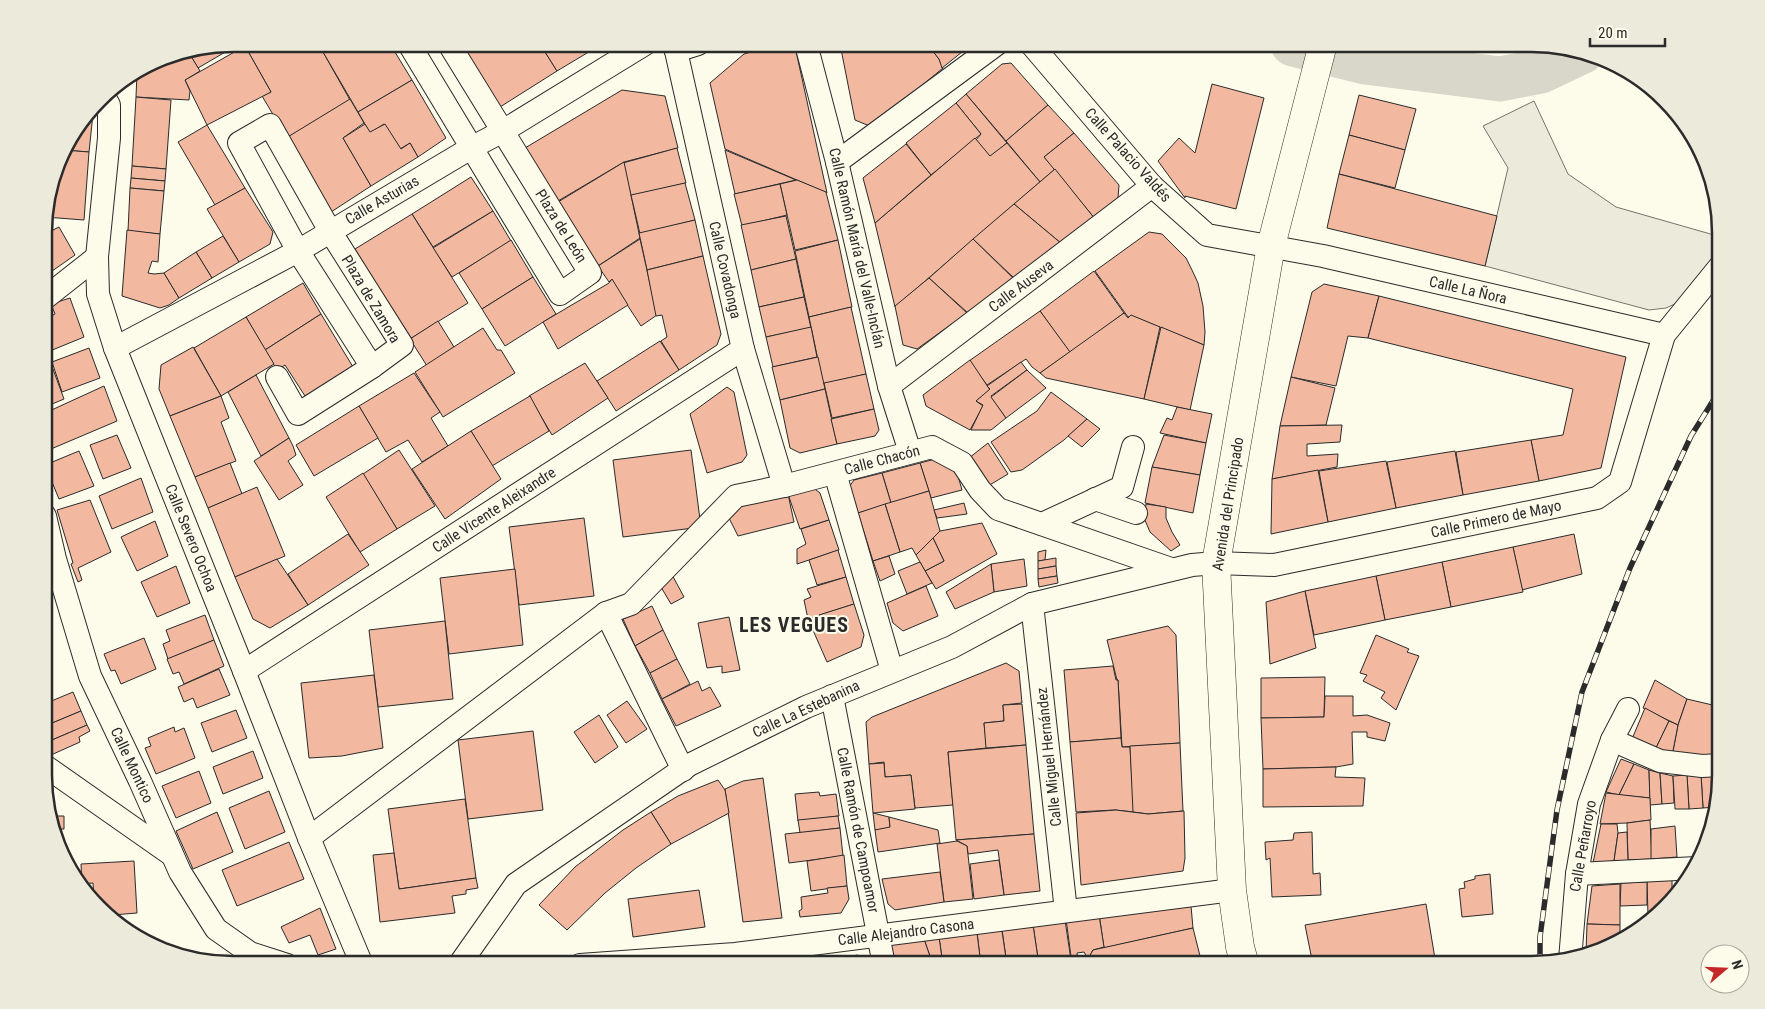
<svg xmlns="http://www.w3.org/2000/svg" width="1765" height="1009" font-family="'Roboto Condensed',sans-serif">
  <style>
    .green { fill: #ecebdb; stroke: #74746e }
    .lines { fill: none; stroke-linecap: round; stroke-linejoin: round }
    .river { stroke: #d8d7c9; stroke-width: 45 }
    .building { fill: #f2b8a0; stroke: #2b2b2b }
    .street-casing { stroke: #2b2b2b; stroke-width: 24 }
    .primary-casing { stroke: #2b2b2b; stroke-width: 29 }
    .street { stroke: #fdfbea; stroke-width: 22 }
    .primary { stroke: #fdfbea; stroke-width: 28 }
    .rail-casing { stroke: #2b2b2b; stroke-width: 5.5 }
    .rail { stroke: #fdfbea; stroke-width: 4; stroke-dasharray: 11; stroke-linecap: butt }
    .labels { text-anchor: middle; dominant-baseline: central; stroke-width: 4; stroke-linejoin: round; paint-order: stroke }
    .street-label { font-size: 15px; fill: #2b2b2b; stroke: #fdfbea }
    .district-label { font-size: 20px; font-weight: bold; letter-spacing: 1px; fill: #2b2b2b; stroke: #fdfbea }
    .rim { fill: none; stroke: #2b2b2b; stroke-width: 2.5 }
  </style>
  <rect width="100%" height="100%" fill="#fdfbea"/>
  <path class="green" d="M1534 101 1568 174 1616 207 1721 237V252L1687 294 1677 303 1666 308 1649 310 1485 266 1508 168 1483 126Z"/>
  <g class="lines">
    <path class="river" d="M1293 44 1365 62 1500 79 1541 71 1583 51"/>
  </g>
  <g class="building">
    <path d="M233 44H239L198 68 189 53Z"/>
    <path d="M248 44H338L323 52 350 100 287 138 262 96 271 92 245 46Z"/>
    <path d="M338 44H390L412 80 358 112 323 52Z"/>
    <path d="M461 44H540L557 71 500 107Z"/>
    <path d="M540 44H602L557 71Z"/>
    <path d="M780 44H785L796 51 827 193 725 149 710 83 744 54Z"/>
    <path d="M840 44H928L939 59 943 68 872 127 855 120Z"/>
    <path d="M927 44H972L942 68 939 59Z"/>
    <path d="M245 46 271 92 207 125 185 80Z"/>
    <path d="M189 53 200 71 185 80 190 91 189 100 136 97 137 73 161 58Z"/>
    <path d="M1011 63 1048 105 1006 141 966 94 1002 64Z"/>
    <path d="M412 80 446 138 418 157 410 143 400 149 384 124 370 133 358 112Z"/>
    <path d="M1212 84 1264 98 1236 209 1185 196V198L1158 161 1179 138 1195 153Z"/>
    <path d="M622 90 665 96 678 148 624 162 558 201 525 148Z"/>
    <path d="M966 94 1007 143 990 157 976 140 981 134 956 103Z"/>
    <path d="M1359 95 1416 109 1405 150 1349 135Z"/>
    <path d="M136 97 171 100 166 169 132 166Z"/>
    <path d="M350 99 364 123 343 138 371 186 331 212 286 138Z"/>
    <path d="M956 103 981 134 931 175 906 143Z"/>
    <path d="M1048 105 1074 133 1044 157 1055 169 1040 182 1006 141Z"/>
    <path d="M91 114H93L89 152 63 150Z"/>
    <path d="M365 124 370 132 385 124 401 149 410 143 418 157 371 186 343 138Z"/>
    <path d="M207 125 245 188 215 205 178 142Z"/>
    <path d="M1074 133 1119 185 1118 198 1096 220 1044 157Z"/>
    <path d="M1349 135 1405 150 1395 188 1339 174Z"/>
    <path d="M975 138 990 156 1007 143 1040 182 895 307 875 223Z"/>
    <path d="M906 144 931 175 875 223 863 178Z"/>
    <path d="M677 148 686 183 631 196 623 163Z"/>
    <path d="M63 150 89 152 84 220 45 217V209Z"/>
    <path d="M725 150 796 180 735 194Z"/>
    <path d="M624 162 640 238 598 266 558 202Z"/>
    <path d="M132 166 166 169 165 181 131 178Z"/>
    <path d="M1055 169 1095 219 1062 244 1014 204Z"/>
    <path d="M1339 174 1497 216 1485 266 1327 228Z"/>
    <path d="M471 177 493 211 433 247 412 214Z"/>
    <path d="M131 178 165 181 164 191 130 188Z"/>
    <path d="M797 180 826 192 838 240 795 250 780 184Z"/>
    <path d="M685 183 695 220 640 234 631 195Z"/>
    <path d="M780 184 787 215 742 226 734 194Z"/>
    <path d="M130 188 164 191 160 234 128 231Z"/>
    <path d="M245 188 273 232 270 244 239 262 207 209Z"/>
    <path d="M1014 204 1062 244 1015 279 973 239Z"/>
    <path d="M493 211 511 241 452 277 433 248Z"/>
    <path d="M412 214 468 303 410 339 355 249Z"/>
    <path d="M786 216 796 259 751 270 741 225Z"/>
    <path d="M695 220 703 256 647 270 639 233Z"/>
    <path d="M59 227 75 255 45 276V234Z"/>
    <path d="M127 230 160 234 158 262 152 261 148 273 154 274 164 273 179 298 169 305 160 308 122 296Z"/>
    <path d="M1149 232 1162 234 1186 258 1192 270 1198 283 1203 306 1205 332 1204 345 1132 316 1128 317 1095 271Z"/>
    <path d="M223 236 239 262 212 278 196 252Z"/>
    <path d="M640 239 657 315 641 326 611 280 609 282 598 266Z"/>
    <path d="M973 239 1014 279 968 313 929 278Z"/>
    <path d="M511 240 533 277 482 309 459 273Z"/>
    <path d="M838 240 852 307 809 317 795 251Z"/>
    <path d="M196 252 212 278 179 298 164 273Z"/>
    <path d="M703 256 721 334 717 345 679 370 661 341 667 337 662 315 656 316 647 270Z"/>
    <path d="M796 259 804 297 759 307 751 270Z"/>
    <path d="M1094 271 1124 313 1070 353 1040 311Z"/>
    <path d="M533 277 556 314 505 346 482 309Z"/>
    <path d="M929 278 967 313 917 349 903 345 895 306Z"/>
    <path d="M612 279 628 305 558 349 543 322 609 283Z"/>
    <path d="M303 283 321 314 265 350 246 317Z"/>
    <path d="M1324 284 1379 296 1368 338 1348 336 1336 386 1291 377 1312 292Z"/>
    <path d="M1379 296 1626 357 1601 468 1539 481 1531 440 1563 435 1573 389 1368 338Z"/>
    <path d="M804 297 811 328 766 337 759 307Z"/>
    <path d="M70 298 84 337 45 353V335L48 334 45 319 55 314 51 304Z"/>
    <path d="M851 307 866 374 823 384 809 317Z"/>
    <path d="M1040 311 1070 352 1040 373 1032 367 1026 359 987 385 969 361Z"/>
    <path d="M1124 313 1128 318 1131 315 1160 327 1144 399 1046 378 1040 373Z"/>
    <path d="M321 314 353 367 305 396 285 365 277 370 265 350Z"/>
    <path d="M246 317 274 364 221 396 194 348Z"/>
    <path d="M438 321 454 347 427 366 410 339Z"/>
    <path d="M811 327 817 357 773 367 766 337Z"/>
    <path d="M1161 327 1204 345 1190 410 1144 399Z"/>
    <path d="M483 328 497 350H501L515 373 443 417 415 372Z"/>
    <path d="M660 341 679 370 616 411 597 381Z"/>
    <path d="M193 347 221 396 170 416 159 389 161 365Z"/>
    <path d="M89 348 100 378 62 392 52 362Z"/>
    <path d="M45 353H47L64 399 45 407Z"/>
    <path d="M818 357 825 389 780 400 772 367Z"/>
    <path d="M970 360 990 390 976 401 983 406 970 430 926 406 923 395Z"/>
    <path d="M1021 362 1027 370 991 396 1006 418 991 430H971L983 405 976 401 990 389 987 386Z"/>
    <path d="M585 363 608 398 552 435 529 396Z"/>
    <path d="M1027 370 1046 388 1006 418 991 397Z"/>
    <path d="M414 373 440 412 431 418 448 446 422 462 408 440 386 452 359 406Z"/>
    <path d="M866 374 874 409 832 418 824 383Z"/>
    <path d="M256 375 289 438 261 456 228 392Z"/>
    <path d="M1291 377 1335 388 1326 425 1280 426Z"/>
    <path d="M104 386 117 421 51 449 45 434V413Z"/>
    <path d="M727 387 734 392 747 455 742 462 707 473 690 414Z"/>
    <path d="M825 389 837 444 800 453 790 448 780 400Z"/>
    <path d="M1051 392 1087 419 1064 440 1022 470 1011 472 991 442 1037 411Z"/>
    <path d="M221 396 229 418 221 422 236 461 195 477 170 416Z"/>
    <path d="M530 396 549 431 492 466 471 431Z"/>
    <path d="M359 406 378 438 314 476 296 445Z"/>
    <path d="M1177 407 1212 414 1206 443 1160 433 1167 418 1172 420Z"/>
    <path d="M874 409 879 430 875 436 837 444 831 419Z"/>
    <path d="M1087 419 1100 429 1082 447 1068 436Z"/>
    <path d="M1342 425 1340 442 1307 444V456L1338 454 1337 467 1272 479 1280 426Z"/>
    <path d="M471 431 501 479 445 519 412 469Z"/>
    <path d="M117 435 131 468 103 479 90 445Z"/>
    <path d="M1164 435 1206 443 1200 475 1152 467Z"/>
    <path d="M289 438 293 446 296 455 288 461 303 485 279 500 254 461Z"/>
    <path d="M1531 440 1539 481 1463 495 1456 452Z"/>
    <path d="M988 443 1008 474 988 486 969 458Z"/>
    <path d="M399 450 435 506 397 529 363 474Z"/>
    <path d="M691 450 701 527 623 537 613 460Z"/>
    <path d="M79 451 94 486 59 499 45 465Z"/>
    <path d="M1455 451 1463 495 1396 508 1387 462Z"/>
    <path d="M943 457 954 462 962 490 931 498 920 463Z"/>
    <path d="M1386 461 1396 508 1328 522 1319 471Z"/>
    <path d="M230 463 242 494 208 508 195 477Z"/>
    <path d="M920 463 929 491 891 503 882 473Z"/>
    <path d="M1152 467 1200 475 1193 513 1145 503Z"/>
    <path d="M1318 470 1328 522 1271 534 1272 479Z"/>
    <path d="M363 473 397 529 360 552 326 497Z"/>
    <path d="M882 473 891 503 858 513 849 487 854 480Z"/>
    <path d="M141 478 153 512 112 529 99 496Z"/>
    <path d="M257 487 285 556 235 577 208 508Z"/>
    <path d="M812 487 820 493 829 520 800 529 788 494Z"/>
    <path d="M929 491 940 531 916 555 912 548 900 552 885 504Z"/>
    <path d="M788 494 794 522 738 536 728 516 737 505Z"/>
    <path d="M90 500 111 552 78 568 82 580 78 582 71 564 73 563 57 510Z"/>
    <path d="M964 503 967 514 937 518 934 510Z"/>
    <path d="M885 504 900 552 873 561 858 513Z"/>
    <path d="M1146 504 1166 507V518L1172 532 1180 545 1171 551 1150 532 1144 518Z"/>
    <path d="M584 518 594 596 519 605 509 527Z"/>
    <path d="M829 520 839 550 797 564V549L806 544 801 529Z"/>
    <path d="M155 521 168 556 137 571 121 537Z"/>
    <path d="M982 523 997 554 936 589 925 571 944 561 933 538 940 531Z"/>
    <path d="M348 534 369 565 308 605 288 574Z"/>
    <path d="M1574 534 1582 574 1522 590 1513 547Z"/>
    <path d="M933 538 944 561 925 571 916 555Z"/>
    <path d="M1513 547 1523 592 1451 607 1442 562Z"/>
    <path d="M838 550 846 577 817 585 809 560Z"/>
    <path d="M1046 550 1045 560 1038 561V552Z"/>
    <path d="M889 556 895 574 880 581 873 561Z"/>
    <path d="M1056 558V566L1038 569V561Z"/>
    <path d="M277 559 308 605 270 628 253 619 235 577Z"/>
    <path d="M1024 559 1027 586 994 592 991 564Z"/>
    <path d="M920 562 932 583 907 594 898 571Z"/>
    <path d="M1442 562 1451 607 1385 620 1376 576Z"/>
    <path d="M991 564 994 592 955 609 946 592Z"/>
    <path d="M176 566 190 603 157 617 141 582Z"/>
    <path d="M1056 566 1057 576 1038 579V569Z"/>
    <path d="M515 569 523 645 449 654 440 578Z"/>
    <path d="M670 571 684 597 671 604 658 582Z"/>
    <path d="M1057 576 1058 583 1039 587 1038 579Z"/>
    <path d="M1376 576 1385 620 1314 635 1305 591Z"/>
    <path d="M846 577 854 604 808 619 804 600 811 597 807 589Z"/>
    <path d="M926 586 938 616 903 631 893 623 887 603Z"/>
    <path d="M1305 591 1316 648 1270 664 1266 602Z"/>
    <path d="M854 604 864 635 861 647 827 662 812 628 822 624 819 615Z"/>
    <path d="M652 606 663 630 635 646 623 619Z"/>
    <path d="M205 615 214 640 168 659 163 644 170 641 166 630Z"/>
    <path d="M729 617 740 670 722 673V666L707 668 698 623Z"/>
    <path d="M445 621 453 699 378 707 369 630Z"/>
    <path d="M1168 626 1176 635 1180 743 1122 747 1118 680H1117L1107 640Z"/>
    <path d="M663 630 677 659 650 673 635 646Z"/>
    <path d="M1376 635 1409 649 1407 652 1419 656 1396 710 1381 698 1385 692 1363 681 1367 675 1360 673Z"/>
    <path d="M144 638 156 669 121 684 115 670 111 671 104 654Z"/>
    <path d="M214 640 224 666 184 684 179 672 173 674 167 659Z"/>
    <path d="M47 648 52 661 45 664V649Z"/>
    <path d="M677 659 690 684 662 699 650 673Z"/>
    <path d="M1006 663 1019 671 1022 703 1003 705 1004 721 984 723 987 748 948 752 953 805 915 808 911 775 885 777 884 762 869 764 866 722 872 717Z"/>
    <path d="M1113 666 1116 680H1118L1121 738 1070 742 1064 670Z"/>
    <path d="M219 669 230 695 197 708 193 698 184 702 178 687Z"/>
    <path d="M374 675 383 748 342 756 309 758 301 683Z"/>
    <path d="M1325 677 1324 717 1261 718V678Z"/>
    <path d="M1655 680 1687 699 1678 725 1643 708Z"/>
    <path d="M698 681 702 691 710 687 721 706 676 726 662 699Z"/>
    <path d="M73 692 81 711 45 726V694L49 702Z"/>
    <path d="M1325 696H1353V716L1367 715 1390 723 1385 741 1367 737V732H1352L1353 764 1336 767 1263 769 1261 718 1324 717Z"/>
    <path d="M1687 699 1721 707V755L1672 756 1678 725Z"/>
    <path d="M627 701 647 729 626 743 607 715Z"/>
    <path d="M1022 704 1026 745 986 748 984 723 1004 721 1003 705Z"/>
    <path d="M1645 708 1669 721 1655 750 1632 739Z"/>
    <path d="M236 710 247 738 212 752 201 723Z"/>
    <path d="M81 711 87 725 45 743V726Z"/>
    <path d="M599 715 618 747 595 763 574 732Z"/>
    <path d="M1669 721 1678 725 1672 756 1655 750Z"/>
    <path d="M87 725 90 731 79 737 80 742 51 755 45 743Z"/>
    <path d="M174 727 175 732 184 728 195 758 156 774 145 748 151 746 148 738Z"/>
    <path d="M533 731 543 810 468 819 458 740Z"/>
    <path d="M1121 738 1122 747H1130L1134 812 1115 810 1076 812 1070 742Z"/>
    <path d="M1180 743 1183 811 1148 814 1133 812 1130 746Z"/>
    <path d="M1026 745 1034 834 956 840 948 752Z"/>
    <path d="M253 751 263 778 223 794 213 767Z"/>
    <path d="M1621 759 1634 764 1619 795 1606 792Z"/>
    <path d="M884 763 885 777 911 775 915 809 873 813 869 764Z"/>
    <path d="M1634 764 1649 770 1650 798 1619 795Z"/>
    <path d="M1336 767 1335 777 1365 778 1363 806 1263 807V769Z"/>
    <path d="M1649 770 1660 773 1662 804 1650 805Z"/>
    <path d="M199 771 211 803 176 818 162 786Z"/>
    <path d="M1660 773 1673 776 1674 803 1662 804Z"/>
    <path d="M1701 774H1714L1715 807 1703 808Z"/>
    <path d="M1701 774 1703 808 1689 809 1687 775Z"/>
    <path d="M1714 774H1721V788L1715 806Z"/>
    <path d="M1687 775 1689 809H1675L1673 776Z"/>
    <path d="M763 778 782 918 743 922 725 789 743 781Z"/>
    <path d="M718 780 725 790 729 813 671 844 651 812 678 796Z"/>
    <path d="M269 791 285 832 245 849 229 808Z"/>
    <path d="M819 792 820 796 836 794 839 816 798 821 795 794Z"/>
    <path d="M1606 793 1650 798 1651 820 1627 823 1600 824Z"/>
    <path d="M465 799 476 878 399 889 388 809Z"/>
    <path d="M1116 810 1148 814 1184 811 1185 858 1183 871 1081 885 1076 813Z"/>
    <path d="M217 812 233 852 193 869 176 831Z"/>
    <path d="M651 812 671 844 636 868 605 893 567 930 539 905 575 867 623 830Z"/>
    <path d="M873 813 889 817 890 828 875 830Z"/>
    <path d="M51 816H64V829H56Z"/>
    <path d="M838 816 840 828 800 833 798 820Z"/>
    <path d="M889 817 938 830 940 843 878 852 875 830 890 827Z"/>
    <path d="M1650 820 1652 859 1628 860 1627 823Z"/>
    <path d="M1601 824H1617L1618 833 1614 861 1593 863Z"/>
    <path d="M1675 826 1677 857 1651 859V829Z"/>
    <path d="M840 828 843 856 789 863 785 834Z"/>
    <path d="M1312 832 1313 874 1320 873 1321 895 1272 897 1270 858 1266 860 1265 842 1293 840 1294 833Z"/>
    <path d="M1627 832 1628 861H1614L1618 833Z"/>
    <path d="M1034 834 1040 891 1004 895 998 850 968 854 967 846 956 840Z"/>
    <path d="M957 841 967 846 973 899 944 902 937 844Z"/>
    <path d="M289 842 304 879 237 906 222 870Z"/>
    <path d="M394 853 399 889 476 878 478 888 466 890V894L452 896 455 913 380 922 373 855Z"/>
    <path d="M844 855 847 886 811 891 807 861Z"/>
    <path d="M999 860 1004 895 974 899 970 864Z"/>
    <path d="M134 861 137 913 112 915 107 910 106 907H104L94 898 93 883 82 884 81 864Z"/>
    <path d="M940 872 944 902 895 910 888 904 882 879Z"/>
    <path d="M1490 874 1493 914 1462 917 1459 889 1465 888 1464 882 1475 879V876Z"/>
    <path d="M1672 879V896L1653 916H1648L1647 881Z"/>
    <path d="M1647 882V905L1620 906 1621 883Z"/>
    <path d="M1620 884V925L1587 924 1592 886Z"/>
    <path d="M847 886 849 899 841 913 800 917 799 911 802 909 801 897 828 893 827 888Z"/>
    <path d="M699 890 705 927 633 937 628 899Z"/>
    <path d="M1426 904 1436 965H1313L1305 925Z"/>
    <path d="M1191 906 1193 928 1104 948 1099 914Z"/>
    <path d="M320 908 336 949 318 955 310 935 289 943 281 927Z"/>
    <path d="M1099 915 1104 947 1093 950 1088 959 1084 952 1077 953 1078 963 1072 964 1066 919Z"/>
    <path d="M1065 920 1071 960 1039 965 1033 925Z"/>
    <path d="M1587 924 1620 925V942L1597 953H1586Z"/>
    <path d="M1033 925 1039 965H1007L1002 930Z"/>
    <path d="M1193 928 1202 964 1089 965 1088 959 1093 950Z"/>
    <path d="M1002 931 1007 965H981L977 933Z"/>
    <path d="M977 933 981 965H943L939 937Z"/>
    <path d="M939 937 943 965H933L924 939Z"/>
    <path d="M924 939 933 965H894L890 942Z"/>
    <path d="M858 955 862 960 863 965H827L826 960Z"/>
  </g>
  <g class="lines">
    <g class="street-casing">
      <g id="street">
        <path d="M409 44 560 294 590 273 449 44"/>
        <path d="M806 44 837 162 889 386 910 452"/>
        <path d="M1031 44 1152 186 1207 235 1323 256 1664 335"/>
        <path d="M676 51 743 349 784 486"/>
        <path d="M676 51 698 44"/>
        <path d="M104 96 109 105V138L97 257 98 294 115 348 244 671 309 838 362 965"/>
        <path d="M270 125 330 231 402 345 372 367 298 251 239 143Z"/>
        <path d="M837 162 997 44"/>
        <path d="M45 298 97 257"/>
        <path d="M115 348 298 251 471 148 503 131 645 44"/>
        <path d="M277 377 298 414 372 367"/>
        <path d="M889 386 1152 186"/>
        <path d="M835 473 892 671"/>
        <path d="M1095 499 1136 513"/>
        <path d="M45 516 55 559 90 676 140 781 180 872 216 929 250 953 287 965"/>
        <path d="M1042 524 1122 487 1133 447"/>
        <path d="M1032 604 1066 911"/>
        <path d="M606 613 683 770"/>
        <path d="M244 671 743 349"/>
        <path d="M832 696 884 965"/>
        <path d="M1612 740 1660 761 1702 766 1721 765"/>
        <path d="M45 766 172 855"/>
        <path d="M309 838 606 613 631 604 736 496 784 486 932 447 962 463 980 490 998 509 1171 569"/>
        <path d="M1577 874 1697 868"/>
        <path d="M1570 960 1577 874 1589 804 1612 740 1628 709"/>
        <path d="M459 965 516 884 689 765 806 707 952 647 1032 604 1192 565 1216 563 1274 565 1597 498 1620 482 1664 335 1721 265"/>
        <path d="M580 965 735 954 1232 890"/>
      </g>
    </g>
    <g class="primary-casing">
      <path id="primary" d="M1245 965 1240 947 1232 890 1216 563 1271 246 1323 44"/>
    </g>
    <use href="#street" class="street"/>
    <use href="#primary" class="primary"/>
    <g class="rail-casing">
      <path id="rail" d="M1540 965V937L1557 810 1582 692 1630 568 1691 436 1721 388"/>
    </g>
    <use href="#rail" class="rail"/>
  </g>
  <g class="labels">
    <g class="street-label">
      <text transform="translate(1128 155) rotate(48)">Calle Palacio Valdés</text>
      <text transform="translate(382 200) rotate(-30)">Calle Asturias</text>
      <text transform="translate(561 226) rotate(58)">Plaza de León</text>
      <text transform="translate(857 248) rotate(77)">Calle Ramón María del Valle-Inclán</text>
      <text transform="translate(725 270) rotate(77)">Calle Covadonga</text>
      <text transform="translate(1021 286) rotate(-37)">Calle Auseva</text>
      <text transform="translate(1468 290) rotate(13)">Calle La Ñora</text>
      <text transform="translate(371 299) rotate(59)">Plaza de Zamora</text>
      <text transform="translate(882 460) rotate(-15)">Calle Chacón</text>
      <text transform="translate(1228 504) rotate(-81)">Avenida del Principado</text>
      <text transform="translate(494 510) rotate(-33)">Calle Vicente Aleixandre</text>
      <text transform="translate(1496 519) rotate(-12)">Calle Primero de Mayo</text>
      <text transform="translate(191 538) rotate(68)">Calle Severo Ochoa</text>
      <text transform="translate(806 709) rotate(-25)">Calle La Estebanina</text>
      <text transform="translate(1049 757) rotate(-96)">Calle Miguel Hernández</text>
      <text transform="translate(132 765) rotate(65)">Calle Montico</text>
      <text transform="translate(858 830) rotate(79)">Calle Ramón de Campoamor</text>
      <text transform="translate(1583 846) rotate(-80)">Calle Peñarroyo</text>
      <text transform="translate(906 932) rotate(-7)">Calle Alejandro Casona</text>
    </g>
    <g class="district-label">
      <text x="794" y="625">LES VEGUES</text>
    </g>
  </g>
  <path d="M0 0H1765V1009H0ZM233 52H1531A181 181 0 0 1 1712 233V775A181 181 0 0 1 1531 956H233A181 181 0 0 1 52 775V233A181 181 0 0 1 233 52Z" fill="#eceadb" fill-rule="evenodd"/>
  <path class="rim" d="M233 52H1531A181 181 0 0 1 1712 233V775A181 181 0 0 1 1531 956H233A181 181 0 0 1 52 775V233A181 181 0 0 1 233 52Z"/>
  <g transform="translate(1725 969) rotate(71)"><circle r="24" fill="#fdfbea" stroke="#a9a89e"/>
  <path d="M0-4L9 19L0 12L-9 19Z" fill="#c62828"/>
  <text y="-8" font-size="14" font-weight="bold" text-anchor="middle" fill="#2b2b2b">N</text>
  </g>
  <path d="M1590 38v8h75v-8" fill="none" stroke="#2b2b2b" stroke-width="2.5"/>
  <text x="1598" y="38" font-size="15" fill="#2b2b2b" stroke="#fdfbea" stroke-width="4" paint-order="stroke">20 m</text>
</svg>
